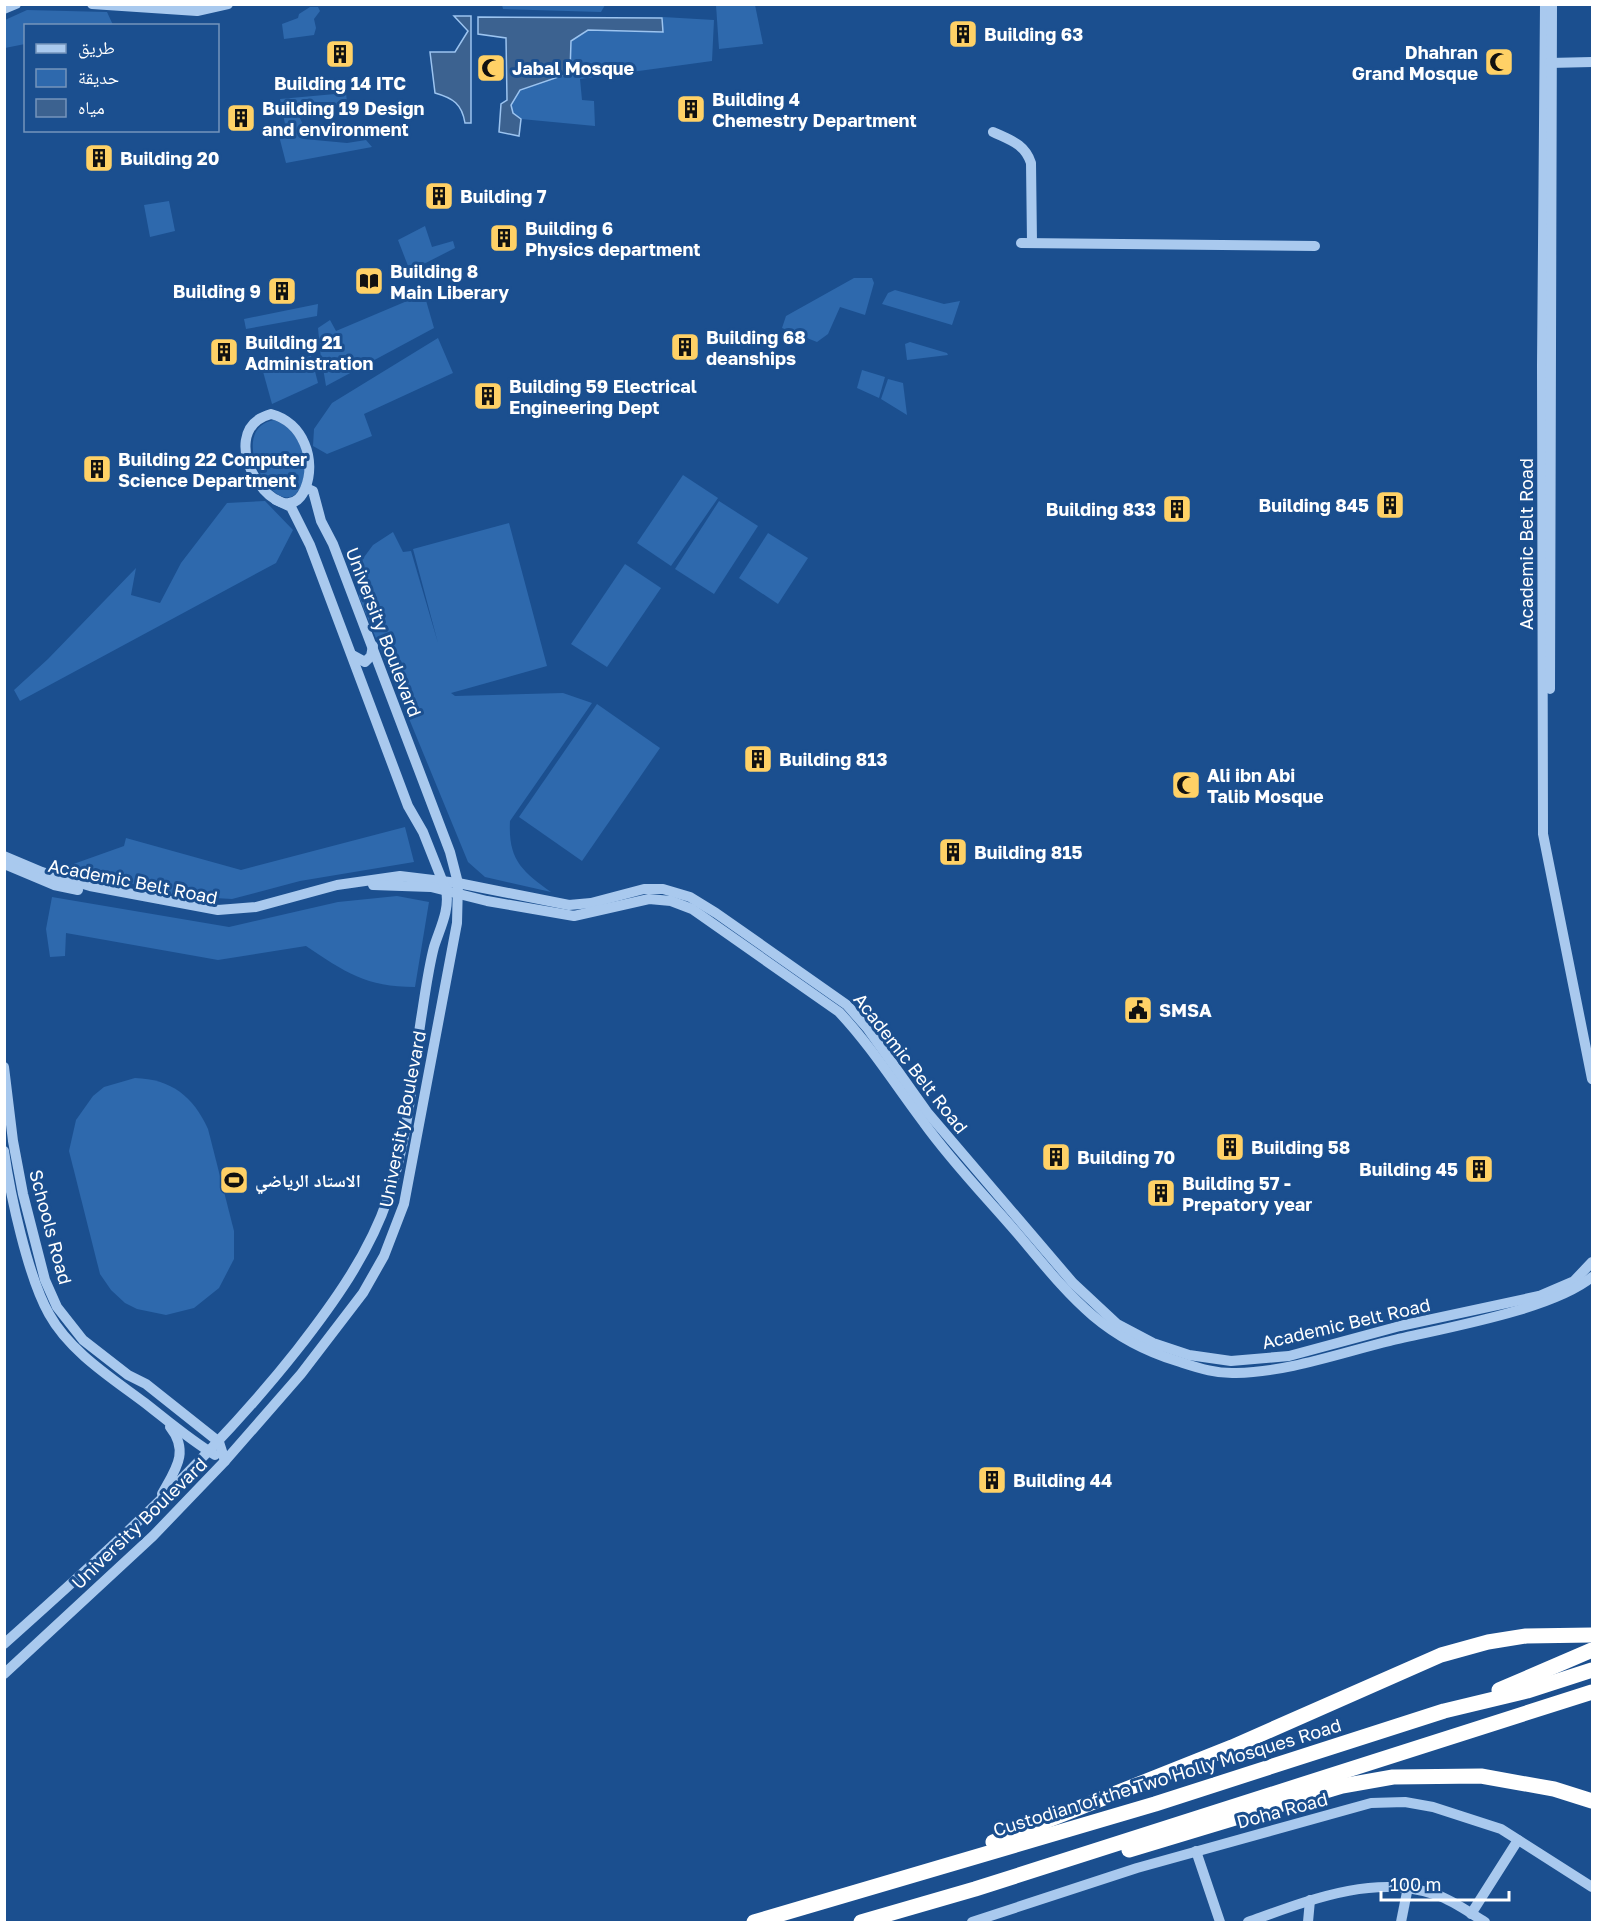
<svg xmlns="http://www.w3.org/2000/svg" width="1597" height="1927" font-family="'Golos Text','Noto Naskh Arabic',sans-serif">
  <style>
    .green { fill: #2e69ad }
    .water { fill: #3c6290; stroke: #9cc4f0; stroke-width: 1.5 }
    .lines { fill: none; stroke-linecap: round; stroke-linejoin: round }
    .minor { stroke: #a9c9ee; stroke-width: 10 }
    .highway { stroke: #fff; stroke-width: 15 }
    .labels { text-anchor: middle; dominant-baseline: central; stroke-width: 6; stroke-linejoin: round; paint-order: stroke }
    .poi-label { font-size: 18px; font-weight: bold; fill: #fff; stroke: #1b4f8f; text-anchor: start }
    .street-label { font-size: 18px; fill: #fff; stroke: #1b4f8f }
  </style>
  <rect width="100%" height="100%" fill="#1b4f8f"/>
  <g class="green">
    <path d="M502 5V4L605 5 601 12 503 9Z"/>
    <path d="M716 5H755L763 44 719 49Z"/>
    <path d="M310 7H318L320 11 314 19 316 28 314 35 284 39 282 24 298 18 299 14Z"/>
    <path d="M27 10 107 12 113 25 26 26 25 44 5 48V20Z"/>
    <path d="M663 17 714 20 712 61 580 79 582 100 594 101 595 126 521 119 513 113 511 105 520 90 570 73 571 41 588 30 662 32Z"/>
    <path d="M346 93 347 102 339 106 329 102H311L308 112 299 116 303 125 300 132 304 139 347 143 366 140 372 147 286 163 278 132 286 129 280 99Z"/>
    <path d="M169 201 175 231 150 237 144 205Z"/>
    <path d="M425 226 432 247 453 241 455 248 410 271 398 240Z"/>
    <path d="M854 278H872L874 283 865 315 840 307 828 334 817 342 782 328 786 316Z"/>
    <path d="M895 290 944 304 960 301 952 325 882 304 888 293Z"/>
    <path d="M425 297 434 328 326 386 323 368 336 360 321 359 318 328 330 320 336 331 407 301Z"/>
    <path d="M318 304 317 316 246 329 244 319Z"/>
    <path d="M438 338 453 373 364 414 372 436 327 454 313 446 314 429 332 403Z"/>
    <path d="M910 342 947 353 948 355 907 360 905 344Z"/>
    <path d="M311 356 318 383 272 404 262 368Z"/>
    <path d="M862 370 885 377 879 398 857 388Z"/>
    <path d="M888 379 903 383 907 415 881 399Z"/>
    <path d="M274 420C300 429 313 464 300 488 279 528 222 429 274 420Z"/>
    <path d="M683 475 718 498 671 566 637 543Z"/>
    <path d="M265 501 293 530 276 563 20 701 14 690 48 659 136 568 131 595 160 603 181 563 227 503Z"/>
    <path d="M719 501 758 526 714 594 675 569Z"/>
    <path d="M509 523 547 666 451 693 455 696 563 693 592 703 510 821C508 860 522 871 551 892L485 877 468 862 359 597 356 568 373 545 393 532 403 552 411 551 438 643 413 549Z"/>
    <path d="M768 533 808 558 778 604 739 578Z"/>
    <path d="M625 564 661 588 607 667 571 644Z"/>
    <path d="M597 704 660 748 582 861 519 817Z"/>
    <path d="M405 827 414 862 300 881 232 899 181 896 65 867 124 846 126 838 241 870Z"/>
    <path d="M397 896 429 902 415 987C366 987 345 972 306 946L218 960 66 933 65 956 50 957 46 929 52 897 229 927 338 902Z"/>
    <path d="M135 1078C171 1079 193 1096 208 1129L234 1231V1259L219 1288 194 1308 166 1315 137 1309 125 1303 111 1290 100 1274 69 1151 76 1120 93 1096 104 1087Z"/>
  </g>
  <g class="water">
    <path d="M454 16H471V123H465C462 104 453 98 435 93L430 52H455L468 31Z"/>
    <path d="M478 17 662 18 663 32 588 30 571 41 570 73 520 90 511 105 513 113 521 119 519 136 499 132 501 104 507 100 506 38 478 34Z"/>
  </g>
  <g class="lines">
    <g class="minor">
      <path d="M92 4 197 11 228 4"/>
      <path d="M1545 4 1542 366 1543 834 1592 1079"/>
      <path d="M4 9 16 4"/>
      <path d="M1549 63 1592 62"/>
      <path d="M993 132C1010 140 1025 144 1031 163L1032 243"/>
      <path d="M1021 243 1315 246"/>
      <path d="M271 414C303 422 317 460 305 489 283 542 206 432 271 414Z"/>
      <path d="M352 655 365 662 371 656 373 646"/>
      <path d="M1550 689 1552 4"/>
      <path d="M4 856 42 872 90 886 218 910 256 907 337 885 400 876 458 883 569 905 591 903 644 889H663L690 897 716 913 847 1005 868 1029 927 1112 1073 1283 1117 1324 1153 1343 1189 1355 1231 1361 1289 1356 1400 1326 1539 1296 1574 1281 1592 1262"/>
      <path d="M4 864 54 885 78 890"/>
      <path d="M373 885 431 887 487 901 574 916 649 899 671 901 692 909 839 1012C871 1046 896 1086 924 1123 952 1162 986 1197 1017 1233 1067 1292 1099 1337 1177 1361 1196 1367 1215 1374 1236 1373 1288 1372 1340 1353 1390 1341 1444 1328 1552 1310 1592 1277"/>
      <path d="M4 1067 13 1141 23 1194 45 1280 57 1307 83 1340 128 1375 146 1384 219 1442 225 1461"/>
      <path d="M4 1151C10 1194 28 1277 49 1314 70 1352 112 1378 145 1403 168 1421 190 1440 215 1455"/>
      <path d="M162 1494C175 1470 190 1452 170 1427"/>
      <path d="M4 1644C107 1552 211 1459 297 1350 333 1304 369 1254 388 1198 408 1140 412 1079 421 1019 425 995 428 970 434 947 440 928 450 910 446 890L423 832 408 806 310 545 291 507 276 500"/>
      <path d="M4 1674 153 1536 225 1461 301 1374 363 1293 384 1256 404 1204 457 923 458 883 450 852 333 544 321 521 313 491 306 488"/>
      <path d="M1196 1851 1220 1922"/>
      <path d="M1471 1914 1518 1840"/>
      <path d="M972 1922 1137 1868 1371 1803 1405 1802 1433 1807 1501 1829 1592 1887"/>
      <path d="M1248 1922C1307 1901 1374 1873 1437 1895 1454 1901 1470 1913 1485 1922"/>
      <path d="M1308 1922 1310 1900"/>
      <path d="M1401 1922 1408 1887"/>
    </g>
    <g class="highway">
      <path d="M1499 1690 1592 1650"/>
      <path d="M993 1842 1232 1747 1441 1655 1488 1642 1526 1636 1592 1635"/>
      <path d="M1129 1850 1342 1786 1393 1777 1481 1776 1554 1789 1592 1801"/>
      <path d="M754 1922 1155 1804 1444 1711 1527 1691 1592 1670"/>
      <path d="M861 1922 975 1889 1592 1692"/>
    </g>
  </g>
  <defs>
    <g id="building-square" transform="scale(1.5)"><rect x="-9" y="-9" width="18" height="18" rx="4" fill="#ffd166" stroke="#1b4f8f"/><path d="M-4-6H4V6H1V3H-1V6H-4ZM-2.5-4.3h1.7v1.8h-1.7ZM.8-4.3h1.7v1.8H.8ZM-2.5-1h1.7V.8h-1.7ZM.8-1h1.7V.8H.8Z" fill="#111"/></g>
    <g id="mosque-square" transform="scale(1.5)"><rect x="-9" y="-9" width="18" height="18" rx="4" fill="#ffd166" stroke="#1b4f8f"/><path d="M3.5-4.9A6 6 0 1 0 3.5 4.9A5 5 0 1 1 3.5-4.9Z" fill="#111"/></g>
    <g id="library-square" transform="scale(1.5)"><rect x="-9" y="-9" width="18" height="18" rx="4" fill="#ffd166" stroke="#1b4f8f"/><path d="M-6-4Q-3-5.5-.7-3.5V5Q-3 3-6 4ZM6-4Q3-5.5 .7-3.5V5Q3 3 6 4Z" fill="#111"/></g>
    <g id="civic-square" transform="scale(1.5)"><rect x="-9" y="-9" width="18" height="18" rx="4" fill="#ffd166" stroke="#1b4f8f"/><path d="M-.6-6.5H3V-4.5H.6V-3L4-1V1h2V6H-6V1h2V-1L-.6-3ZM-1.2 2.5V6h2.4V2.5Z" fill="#111"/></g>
    <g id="stadium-square" transform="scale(1.5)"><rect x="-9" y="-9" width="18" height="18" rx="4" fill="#ffd166" stroke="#1b4f8f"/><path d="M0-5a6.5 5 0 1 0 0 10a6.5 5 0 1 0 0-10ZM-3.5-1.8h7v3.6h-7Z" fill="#111"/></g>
  </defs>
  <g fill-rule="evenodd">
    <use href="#building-square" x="963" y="34"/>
    <use href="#building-square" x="340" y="54"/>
    <use href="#mosque-square" x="1499" y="62"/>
    <use href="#mosque-square" x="491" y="68"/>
    <use href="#building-square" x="691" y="109"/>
    <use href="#building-square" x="241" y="118"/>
    <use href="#building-square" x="99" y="158"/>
    <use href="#building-square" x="439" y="196"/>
    <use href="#building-square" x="504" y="238"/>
    <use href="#library-square" x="369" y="281"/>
    <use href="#building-square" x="282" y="291"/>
    <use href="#building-square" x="685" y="347"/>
    <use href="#building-square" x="224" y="352"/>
    <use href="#building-square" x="488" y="396"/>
    <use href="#building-square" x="97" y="469"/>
    <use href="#building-square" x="1390" y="505"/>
    <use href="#building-square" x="1177" y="509"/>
    <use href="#building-square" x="758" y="759"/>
    <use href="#mosque-square" x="1186" y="785"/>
    <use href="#building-square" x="953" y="852"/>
    <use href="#civic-square" x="1138" y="1010"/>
    <use href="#building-square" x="1230" y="1147"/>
    <use href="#building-square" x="1056" y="1157"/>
    <use href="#building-square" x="1479" y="1169"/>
    <use href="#stadium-square" x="234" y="1180"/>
    <use href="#building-square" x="1161" y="1193"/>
    <use href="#building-square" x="992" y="1480"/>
  </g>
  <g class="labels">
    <g class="poi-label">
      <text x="984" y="34">Building 63</text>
      <text x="1478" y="52" text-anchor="end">Dhahran<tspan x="1478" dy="21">Grand Mosque</tspan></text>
      <text x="512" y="68">Jabal Mosque</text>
      <text x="340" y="83" text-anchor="middle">Building 14 ITC</text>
      <text x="712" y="99">Building 4<tspan x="712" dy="21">Chemestry Department</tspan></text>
      <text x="262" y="108">Building 19 Design<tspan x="262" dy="21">and environment</tspan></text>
      <text x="120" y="158">Building 20</text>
      <text x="460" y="196">Building 7</text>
      <text x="525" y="228">Building 6<tspan x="525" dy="21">Physics department</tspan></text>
      <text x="390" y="271">Building 8<tspan x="390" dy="21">Main Liberary</tspan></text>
      <text x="261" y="291" text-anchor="end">Building 9</text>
      <text x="706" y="337">Building 68<tspan x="706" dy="21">deanships</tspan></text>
      <text x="245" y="342">Building 21<tspan x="245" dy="21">Administration</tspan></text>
      <text x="509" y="386">Building 59 Electrical<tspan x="509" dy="21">Engineering Dept</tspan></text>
      <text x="118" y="459">Building 22 Computer<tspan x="118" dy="21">Science Department</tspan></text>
      <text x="1369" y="505" text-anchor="end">Building 845</text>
      <text x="1156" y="509" text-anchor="end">Building 833</text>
      <text x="779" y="759">Building 813</text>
      <text x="1207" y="775">Ali ibn Abi<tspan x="1207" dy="21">Talib Mosque</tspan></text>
      <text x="974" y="852">Building 815</text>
      <text x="1159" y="1010">SMSA</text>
      <text x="1251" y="1147">Building 58</text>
      <text x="1077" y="1157">Building 70</text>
      <text x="1458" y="1169" text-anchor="end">Building 45</text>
      <text x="255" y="1180">الاستاد الرياضي</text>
      <text x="1182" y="1183">Building 57 -<tspan x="1182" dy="21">Prepatory year</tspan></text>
      <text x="1013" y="1480">Building 44</text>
    </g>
    <g class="street-label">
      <text transform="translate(1526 544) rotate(-90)">Academic Belt Road</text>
      <text transform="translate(384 632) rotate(69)">University Boulevard</text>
      <text transform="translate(133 881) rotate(11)">Academic Belt Road</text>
      <text transform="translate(911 1063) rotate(52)">Academic Belt Road</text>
      <text transform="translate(402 1119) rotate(-79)">University Boulevard</text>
      <text transform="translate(51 1227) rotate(75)">Schools Road</text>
      <text transform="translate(1346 1323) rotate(-13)">Academic Belt Road</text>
      <text transform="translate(139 1523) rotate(-44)">University Boulevard</text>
      <text transform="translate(1167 1777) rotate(-17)">Custodian of the Two Holly Mosques Road</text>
      <text transform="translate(1282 1810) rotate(-15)">Doha Road</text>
    </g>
  </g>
  <rect width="1597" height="1927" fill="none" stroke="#ffffff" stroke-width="12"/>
  <rect x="24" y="24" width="195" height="108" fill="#1b4f8f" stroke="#7695bc" stroke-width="1.5"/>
  <rect x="36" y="44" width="30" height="9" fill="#a9c9ee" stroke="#7695bc" stroke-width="1.5"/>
  <text x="78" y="54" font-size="18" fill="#ffffff">طريق</text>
  <rect x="36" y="69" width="30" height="18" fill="#2e69ad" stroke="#7695bc" stroke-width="1.5"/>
  <text x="78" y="84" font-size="18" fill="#ffffff">حديقة</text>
  <rect x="36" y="99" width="30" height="18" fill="#3c6290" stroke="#7695bc" stroke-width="1.5"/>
  <text x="78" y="114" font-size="18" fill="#ffffff">مياه</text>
  <path d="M1381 1891v9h128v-9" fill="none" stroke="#ffffff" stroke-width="3"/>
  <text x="1390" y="1891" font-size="18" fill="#ffffff" stroke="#1b4f8f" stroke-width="4.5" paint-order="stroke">100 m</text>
</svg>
